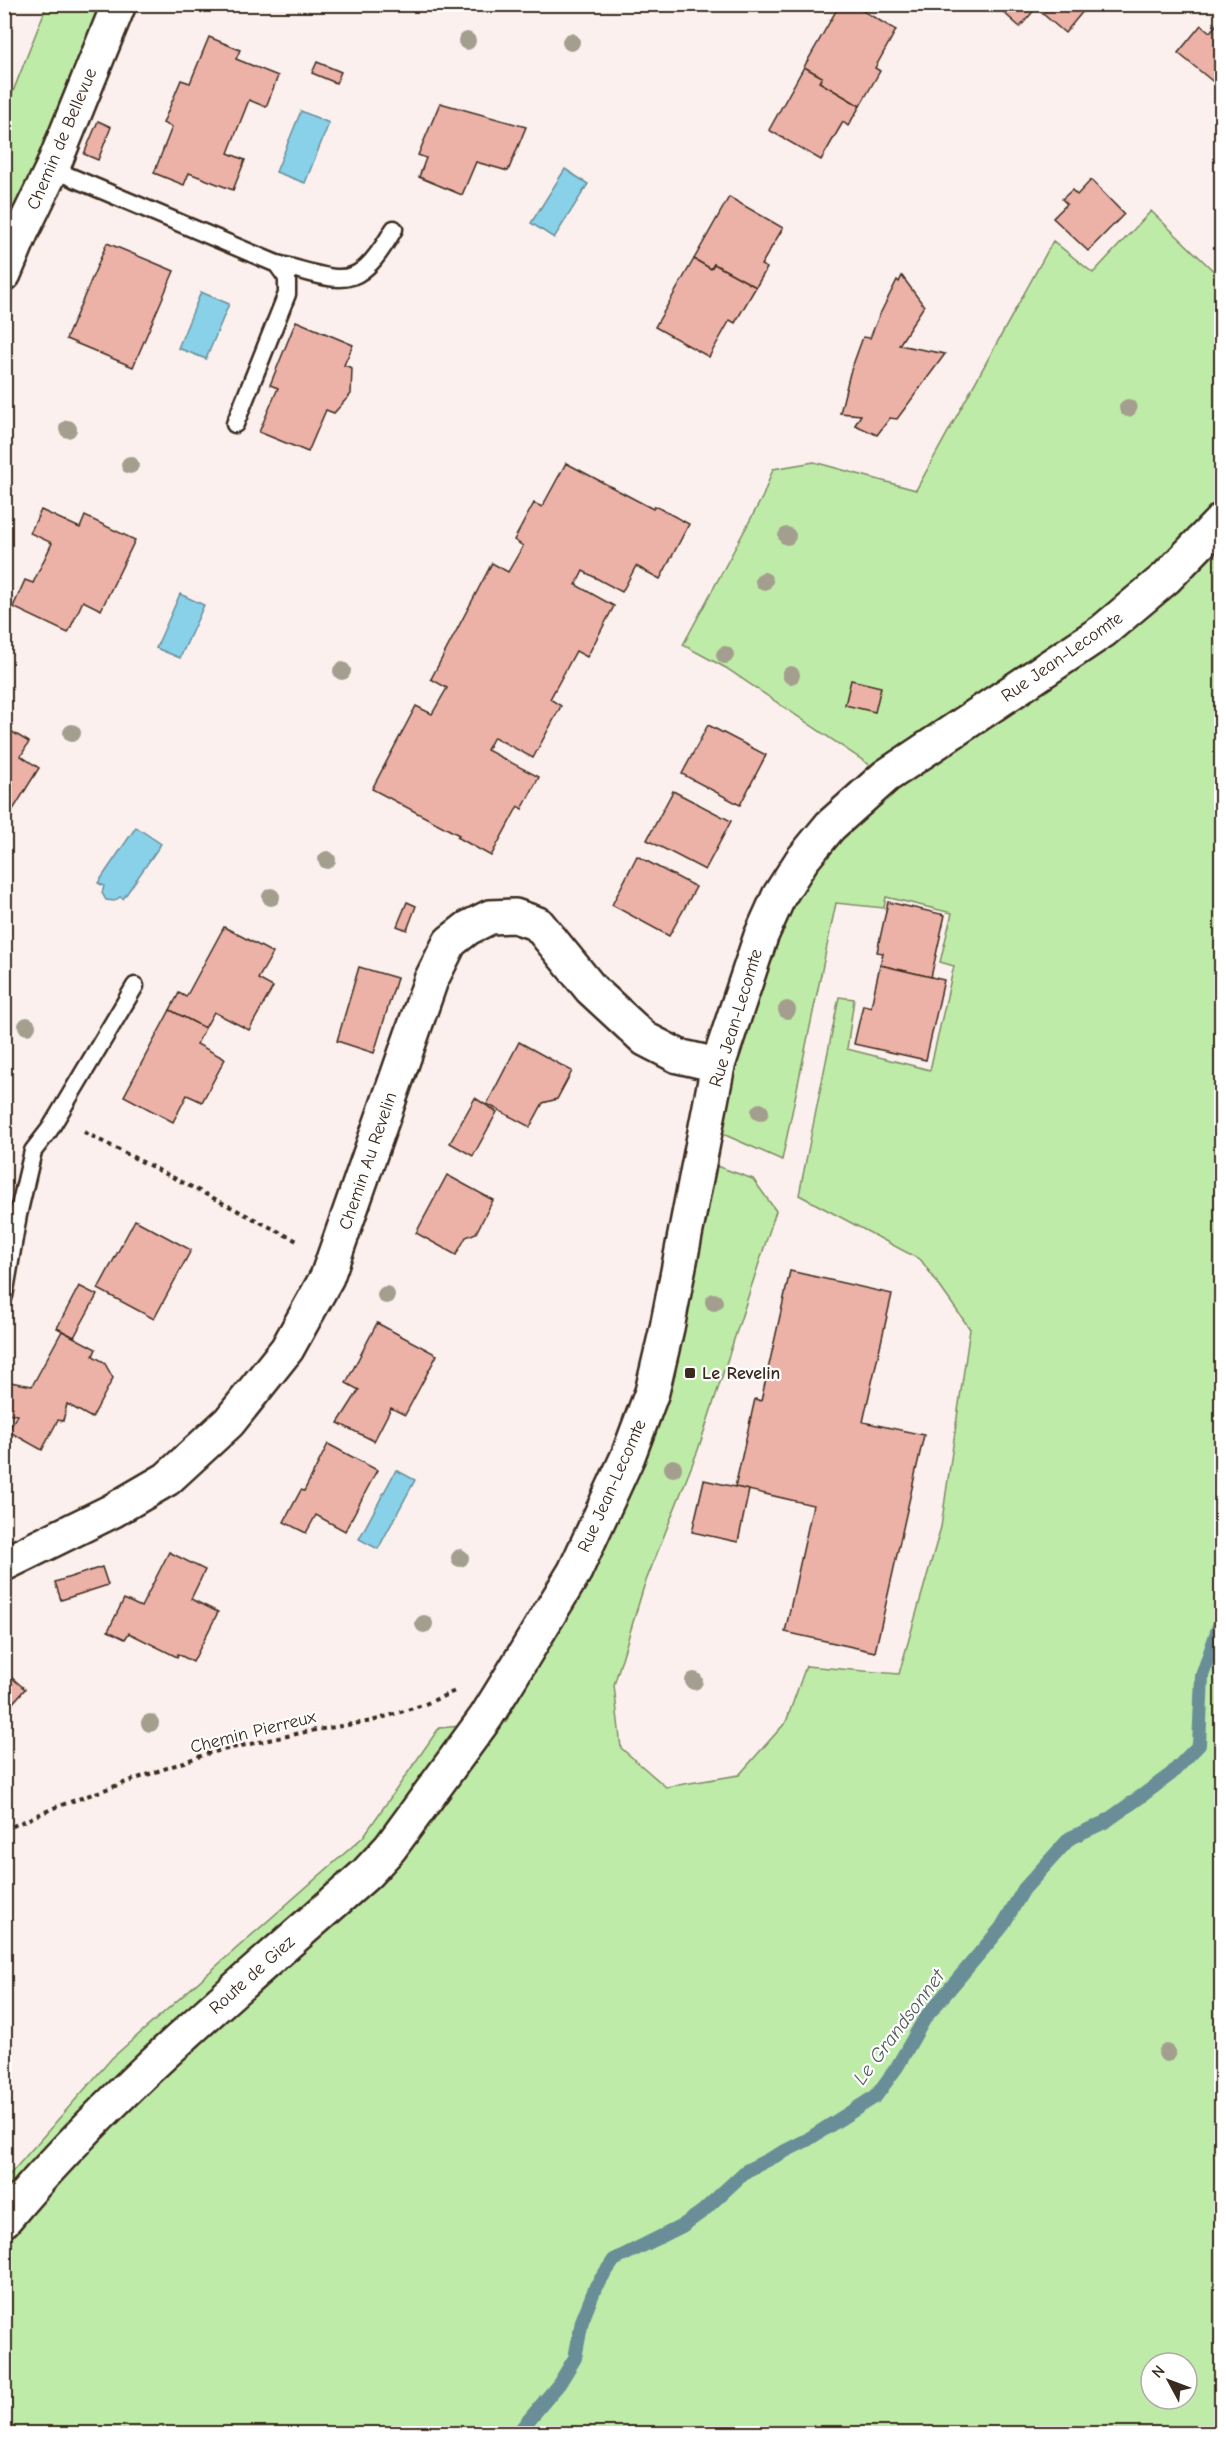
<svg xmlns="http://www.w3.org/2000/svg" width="1226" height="2438" font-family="'Comic Neue',sans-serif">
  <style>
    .green { fill: #bfeba8; stroke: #7d8a63; stroke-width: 1.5; fill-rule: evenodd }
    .water { fill: #88d1e9; stroke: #698e98; stroke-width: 1.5 }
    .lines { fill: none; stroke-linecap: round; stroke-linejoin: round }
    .stream { stroke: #698e98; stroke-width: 14 }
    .building { fill: #ecb2a8; stroke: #3b2a1e; stroke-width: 1.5 }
    .service-casing { stroke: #3b2a1e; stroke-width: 21 }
    .minor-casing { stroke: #3b2a1e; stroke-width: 38 }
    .tertiary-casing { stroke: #3b2a1e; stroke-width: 38 }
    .path { stroke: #3b2a1e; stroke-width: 4; stroke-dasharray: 4.5 4.5; stroke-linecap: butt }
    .service { stroke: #fff; stroke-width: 16 }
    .minor { stroke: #fff; stroke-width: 33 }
    .tertiary { stroke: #fff; stroke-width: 33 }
    .tree { fill: #a49e8e }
    .poi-dot { fill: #3b2a1e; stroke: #fff; stroke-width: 2 }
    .labels { text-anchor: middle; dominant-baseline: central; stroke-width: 4.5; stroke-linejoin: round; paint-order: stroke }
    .street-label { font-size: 18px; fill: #3b2a1e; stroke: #fff }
    .poi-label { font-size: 18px; font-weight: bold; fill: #3b2a1e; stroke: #fff; text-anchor: start }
    .water-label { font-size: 20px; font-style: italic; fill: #525c5b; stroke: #fff }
  </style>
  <rect width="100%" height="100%" fill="#fbf0ee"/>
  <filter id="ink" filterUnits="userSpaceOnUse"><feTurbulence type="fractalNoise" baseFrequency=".0167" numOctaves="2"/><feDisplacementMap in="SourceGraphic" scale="12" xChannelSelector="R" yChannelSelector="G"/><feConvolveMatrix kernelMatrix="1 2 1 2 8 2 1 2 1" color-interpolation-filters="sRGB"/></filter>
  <g filter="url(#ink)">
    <g class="green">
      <path d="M47 5H120L5 274V112Z"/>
      <path d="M1151 211 1222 279 1221 2433 5 2434V2180L112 2058 363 1837 439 1728 506 1722 635 1453 702 1161 753 1179 776 1211 698 1450 644 1586 614 1685 621 1748 666 1787 739 1775 786 1722 806 1666 899 1674 941 1527 970 1329 921 1260 799 1195 839 997 854 999 847 1049 930 1070 954 966 940 962 952 913 886 897 884 908 836 903 782 1160 707 1127 761 936 886 776 726 668 683 645 763 496 773 469 814 462 916 490 1053 241 1093 273ZM1151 2363H1187V2399H1151Z"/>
    </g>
    <g class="water">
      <path d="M301 111 329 123 305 183 276 172Z"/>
      <path d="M565 169 588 184 554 238 531 223Z"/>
      <path d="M201 292 229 304 206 359 178 348Z"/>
      <path d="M180 594 204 605 180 658 156 648Z"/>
      <path d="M136 827 161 844 123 899 120 897 114 901 106 900 102 893 104 886 98 883Z"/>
      <path d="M396 1470 415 1480 378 1549 359 1539Z"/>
    </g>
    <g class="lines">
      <path class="stream" d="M517 2434 559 2384 575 2358 582 2321 596 2286 614 2260 682 2226 703 2211 746 2171 807 2140 876 2096 897 2067 925 2018 1001 1928 1024 1889 1070 1838 1105 1822 1143 1795 1171 1774 1199 1745 1202 1676 1222 1617"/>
    </g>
    <g class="building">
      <path d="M840 4H851L896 30 875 68 880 71 860 106 819 82 822 77 804 67Z"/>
      <path d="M994 4H1089L1065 33 1036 8 1020 27Z"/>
      <path d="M1222 18V89L1178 53 1201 25 1210 32Z"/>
      <path d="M209 37 240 50 236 59 278 76 266 107 249 100 228 153 245 160 233 190 189 173 184 185 154 173 172 127 163 123 181 80 190 83Z"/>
      <path d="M317 62 341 72 336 83 312 73Z"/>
      <path d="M804 67 822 77 819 82 860 106 848 126 843 122 821 160 769 130Z"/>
      <path d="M440 103 526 127 508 171 476 162 462 195 419 177 426 158 418 155Z"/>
      <path d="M98 121 111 127 98 160 84 154Z"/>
      <path d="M1091 180 1124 214 1088 251 1053 218 1067 204 1062 199 1072 190 1077 195Z"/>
      <path d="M729 197 783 228 761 265 767 268 756 287 714 264 711 269 694 259Z"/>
      <path d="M107 243 174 271 133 367 66 339Z"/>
      <path d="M694 259 711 269 714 264 756 287 735 323 730 320 709 357 655 327Z"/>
      <path d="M902 276 924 306 899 345 945 354 897 419 890 418 877 435 855 425 861 415 840 413 850 373 863 337 870 338 879 316 897 280 899 282Z"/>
      <path d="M296 321 353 345 344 365 352 368 351 394 334 413 326 410 308 452 259 432 278 388 270 385Z"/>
      <path d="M566 463 653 509 655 506 689 524 660 579 636 566 622 592 583 571 576 585 614 606 587 657 576 651 550 699 561 706 533 758 494 737 487 750 539 777 522 809 518 806 491 856 457 837 459 835 372 789 416 706 432 714 447 688 431 679 492 563 508 572 523 546 514 540 534 503 542 507Z"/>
      <path d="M41 510 80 528 85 516 135 540 101 610 83 601 68 633 13 607 25 580 33 583 52 543 30 533Z"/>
      <path d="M851 680 881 687 875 712 845 705Z"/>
      <path d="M708 725 766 755 740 805 682 774Z"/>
      <path d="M4 727 29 742 21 756 39 768 6 821Z"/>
      <path d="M673 791 731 821 705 870 647 840Z"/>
      <path d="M637 856 696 887 669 936 612 905Z"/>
      <path d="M407 902 416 906 407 930 397 926Z"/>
      <path d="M888 902 945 915 931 977 880 965 883 953 877 952Z"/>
      <path d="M224 927 273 953 258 979 273 987 249 1030 214 1012 205 1028 170 1010 179 993 186 997Z"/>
      <path d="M880 965 944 980 926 1060 854 1044 863 1005 871 1007Z"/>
      <path d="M359 967 397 978 374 1053 337 1041Z"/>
      <path d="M170 1010 205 1028 197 1044 225 1059 202 1102 187 1095 173 1122 124 1096Z"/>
      <path d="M519 1042 572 1071 557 1099 543 1103 530 1127 487 1104Z"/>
      <path d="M475 1098 497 1112 473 1156 450 1143Z"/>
      <path d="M447 1175 493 1200 476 1233 466 1237 456 1255 416 1233Z"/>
      <path d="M135 1220 191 1250 154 1319 98 1289Z"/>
      <path d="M790 1271 892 1294 863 1422 924 1435 875 1652 785 1632 813 1505 735 1487 755 1399 761 1401Z"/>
      <path d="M79 1286 97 1295 74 1337 57 1328Z"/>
      <path d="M377 1323 437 1355 405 1415 391 1408 374 1441 338 1423 359 1390 346 1383Z"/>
      <path d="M62 1331 96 1349 93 1356 104 1362 113 1378 92 1418 67 1404 63 1421 58 1420 42 1450 8 1431 17 1415 4 1413V1381L32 1386Z"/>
      <path d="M328 1444 377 1470 345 1531 316 1515 306 1533 284 1522 301 1490 304 1491Z"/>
      <path d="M704 1480 749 1490 738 1542 692 1532Z"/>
      <path d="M169 1552 205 1570 191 1599 218 1612 193 1662 178 1654 177 1657 129 1633 125 1639 108 1631 124 1599 141 1607Z"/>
      <path d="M102 1567 108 1585 61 1600 55 1582Z"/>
      <path d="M4 1671 25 1689 4 1713Z"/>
    </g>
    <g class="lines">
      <g class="service-casing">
        <g id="service">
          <path d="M52 169 277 264 287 278V294L235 424"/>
          <path d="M277 264C343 280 355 296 394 229"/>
          <path d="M4 1296 18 1215 33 1151 50 1129 135 986"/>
        </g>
      </g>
      <g class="minor-casing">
        <g id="minor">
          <path d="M4 274 22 231 52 169 119 4"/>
          <path d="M4 1564 112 1511 167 1479 229 1422 287 1349 327 1277 431 980 450 942 468 928 490 917 515 916 538 924 591 989 645 1039 678 1056 718 1065"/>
        </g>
      </g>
      <g class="tertiary-casing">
        <path id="tertiary" d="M4 2220C111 2091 241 1985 366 1874L390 1848 486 1717 512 1675 575 1571 628 1456 652 1392 667 1328 718 1065 761 936 779 896 802 860 830 826 886 776 1103 631 1166 578 1222 520"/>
      </g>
      <g class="path">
        <path d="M84 1132 299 1242"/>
        <path d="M4 1830 56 1807 209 1753 310 1731 372 1721 423 1705 455 1691"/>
      </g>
      <use href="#service" class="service"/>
      <use href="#minor" class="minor"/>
      <use href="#tertiary" class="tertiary"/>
    </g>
    <g class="tree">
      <circle cx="467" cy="41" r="9"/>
      <circle cx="571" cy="42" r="9"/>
      <circle cx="1128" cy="408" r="9"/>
      <circle cx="68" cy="429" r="9"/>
      <circle cx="130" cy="465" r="9"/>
      <circle cx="787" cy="536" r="9"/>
      <circle cx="764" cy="581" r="9"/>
      <circle cx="725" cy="655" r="9"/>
      <circle cx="342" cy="671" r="9"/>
      <circle cx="791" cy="675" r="9"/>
      <circle cx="72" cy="733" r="9"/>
      <circle cx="327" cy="860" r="9"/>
      <circle cx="271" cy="897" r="9"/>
      <circle cx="787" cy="1010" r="9"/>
      <circle cx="27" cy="1026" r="9"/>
      <circle cx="760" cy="1112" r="9"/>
      <circle cx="386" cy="1295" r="9"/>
      <circle cx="714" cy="1302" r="9"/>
      <circle cx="673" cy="1468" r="9"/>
      <circle cx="460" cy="1558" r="9"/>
      <circle cx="424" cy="1624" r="9"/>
      <circle cx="694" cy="1681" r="9"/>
      <circle cx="150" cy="1723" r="9"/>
      <circle cx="1167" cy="2053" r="9"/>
    </g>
  </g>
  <rect class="poi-dot" x="684" y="1367" width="12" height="12" rx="3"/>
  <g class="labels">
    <g class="street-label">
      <text transform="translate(62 139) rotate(-67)">Chemin de Bellevue</text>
      <text transform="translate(1062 657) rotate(-35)">Rue Jean-Lecomte</text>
      <text transform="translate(736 1018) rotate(-73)">Rue Jean-Lecomte</text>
      <text transform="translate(368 1161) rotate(-71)">Chemin Au Revelin</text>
      <text transform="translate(612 1486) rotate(-66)">Rue Jean-Lecomte</text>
      <text transform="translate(253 1732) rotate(-14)">Chemin Pierreux</text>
      <text transform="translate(252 1975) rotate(-42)">Route de Giez</text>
    </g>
    <g class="poi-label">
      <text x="702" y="1373">Le Revelin</text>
    </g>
    <g class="water-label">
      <text transform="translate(899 2027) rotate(-53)">Le Grandsonnet</text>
    </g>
  </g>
  <rect width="1226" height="2438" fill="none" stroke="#fff" stroke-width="24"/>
  <rect x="12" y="12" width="1202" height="2414" fill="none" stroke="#3b2a1e" stroke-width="2" filter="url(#ink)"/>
  <g transform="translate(1169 2381) rotate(311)"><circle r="28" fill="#ffffff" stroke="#b1aaa5" stroke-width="1.5"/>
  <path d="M0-4.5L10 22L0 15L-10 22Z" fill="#3b2a1e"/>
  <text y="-9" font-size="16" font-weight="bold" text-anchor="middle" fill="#3b2a1e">N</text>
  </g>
</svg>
